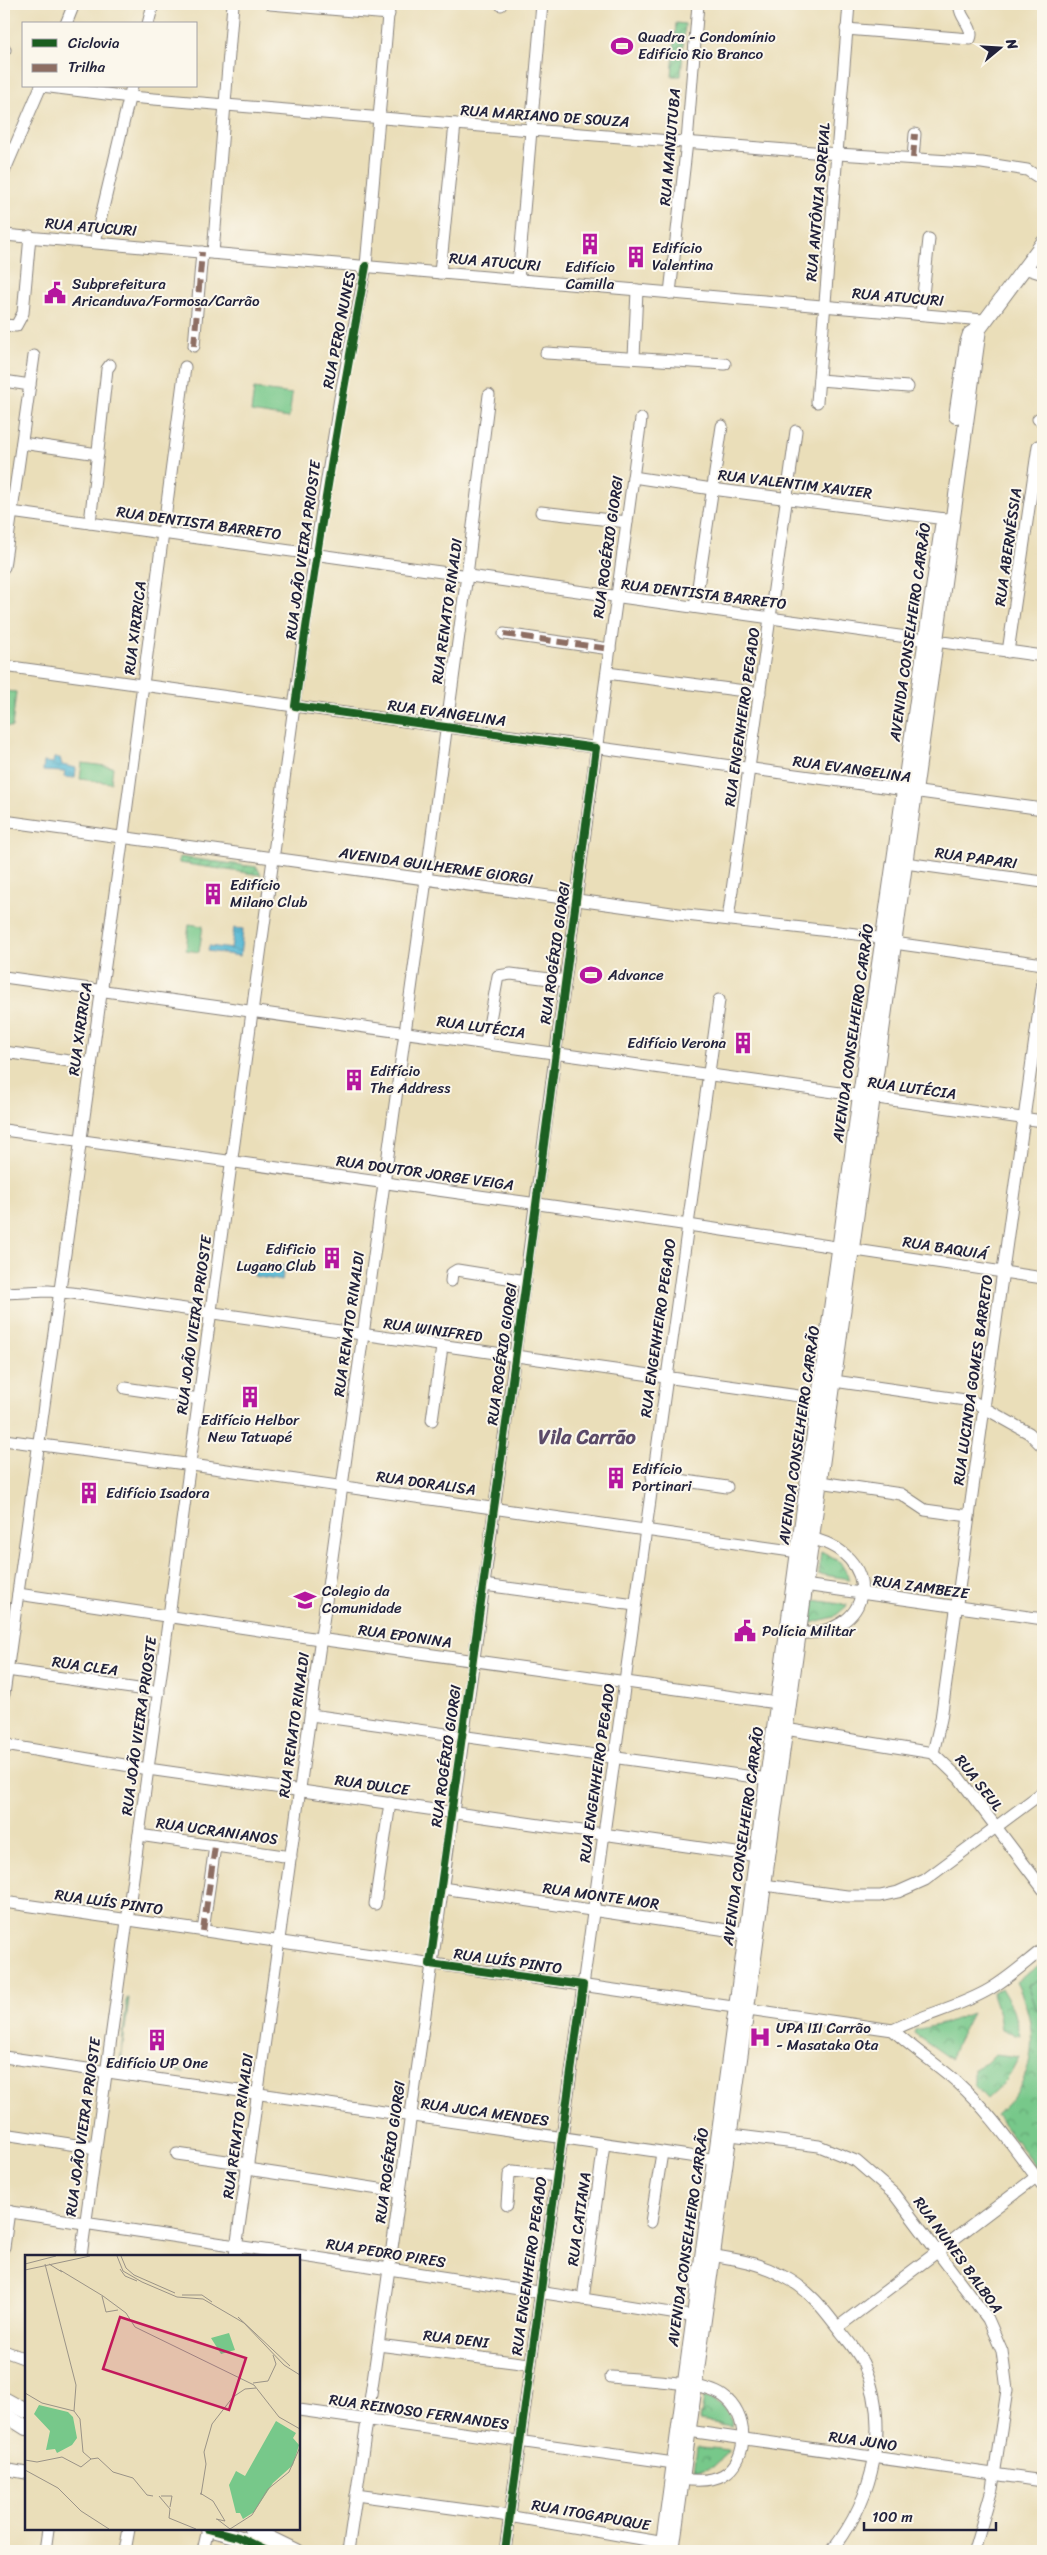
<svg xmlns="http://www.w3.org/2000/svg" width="1047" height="2555" font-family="Sriracha,sans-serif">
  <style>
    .park { fill: url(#park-crowns); stroke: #4c7562 }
    .garden { fill: url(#garden-furrows); stroke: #4c7562 }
    .pitch { fill: #77c88a; stroke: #4c7562 }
    .water { fill: url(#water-ripples); stroke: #3c6d87 }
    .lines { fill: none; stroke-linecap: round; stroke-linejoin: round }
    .minor-casing { stroke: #86807a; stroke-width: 13 }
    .major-casing { stroke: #86807a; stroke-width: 16 }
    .minor { stroke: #fff; stroke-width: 11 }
    .major { stroke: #fff; stroke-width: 14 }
    .quiet { stroke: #8d6e63; stroke-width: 6; stroke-dasharray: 12 6; stroke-linecap: butt }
    .cycleway-casing { stroke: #fbf7ec; stroke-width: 11 }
    .cycleway { stroke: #1b5e20; stroke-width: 8 }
    .labels { text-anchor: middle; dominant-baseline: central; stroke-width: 4; stroke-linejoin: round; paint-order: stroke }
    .poi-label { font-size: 15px; fill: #22223b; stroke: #fbf7ec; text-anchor: start }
    .street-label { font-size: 15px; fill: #22223b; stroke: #fbf7ec }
    .district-label { font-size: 20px; font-weight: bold; fill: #5c4b69; stroke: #fbf7ec }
    .inset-road { fill: none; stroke: #9a9387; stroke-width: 1 }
    .view { fill: #c2185b; fill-opacity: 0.15; stroke: #c2185b; stroke-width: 2.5 }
    .inset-edge { fill: none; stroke: #22223b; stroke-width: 2.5 }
  </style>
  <defs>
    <pattern id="park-crowns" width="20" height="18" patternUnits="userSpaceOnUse" patternTransform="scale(1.25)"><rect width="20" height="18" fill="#77c88a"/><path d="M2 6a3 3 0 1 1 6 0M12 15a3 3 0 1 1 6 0" fill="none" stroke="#61a272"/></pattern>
    <pattern id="garden-furrows" width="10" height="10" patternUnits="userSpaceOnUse" patternTransform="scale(1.25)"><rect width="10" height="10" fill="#77c88a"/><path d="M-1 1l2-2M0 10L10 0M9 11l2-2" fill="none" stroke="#61a272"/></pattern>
    <pattern id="water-ripples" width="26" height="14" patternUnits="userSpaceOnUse" patternTransform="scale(1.25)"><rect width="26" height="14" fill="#55b8d3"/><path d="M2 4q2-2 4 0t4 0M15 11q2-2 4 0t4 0" fill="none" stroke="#4695ac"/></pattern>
  </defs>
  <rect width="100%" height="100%" fill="#fbf7ec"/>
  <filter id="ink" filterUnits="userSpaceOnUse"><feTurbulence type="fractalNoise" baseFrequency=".02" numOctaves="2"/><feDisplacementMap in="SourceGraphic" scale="10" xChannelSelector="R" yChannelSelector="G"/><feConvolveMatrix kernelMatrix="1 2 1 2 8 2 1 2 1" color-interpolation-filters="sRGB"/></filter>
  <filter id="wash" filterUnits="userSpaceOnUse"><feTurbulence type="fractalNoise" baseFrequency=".0096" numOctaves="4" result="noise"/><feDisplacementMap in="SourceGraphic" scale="20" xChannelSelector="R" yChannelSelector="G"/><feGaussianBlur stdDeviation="1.12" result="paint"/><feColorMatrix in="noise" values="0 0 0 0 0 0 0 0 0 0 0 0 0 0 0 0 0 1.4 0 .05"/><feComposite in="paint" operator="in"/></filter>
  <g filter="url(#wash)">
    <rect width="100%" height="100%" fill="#eadeb9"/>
    <g class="park">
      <path d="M821 1552 840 1562 850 1579 818 1574Z"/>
      <path d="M814 1600 847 1605H848L834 1617 811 1623Z"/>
      <path d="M1043 1962V2176L996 2115C1038 2079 1040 2029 1016 1982Z"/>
      <path d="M1001 1988 1012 2007 1020 2035 1001 2030 999 2014 992 1994Z"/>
      <path d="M972 2013 957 2042 951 2059 914 2033 915 2030 942 2024Z"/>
      <path d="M995 2054 1019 2057 1006 2081 987 2099 974 2085V2069L986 2063Z"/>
      <path d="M704 2397C719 2402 728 2410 733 2426L700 2421Z"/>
      <path d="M697 2447 701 2448 730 2451 713 2467 694 2471Z"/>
    </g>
    <g class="garden">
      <path d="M676 23 685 24 681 76H672Z"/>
      <path d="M179 857 257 867 261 875 179 863Z"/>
      <path d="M127 1998H129L121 2061 184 2071V2073L120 2063Z"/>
    </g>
    <g class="pitch">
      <path d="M254 389 292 394 289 418 251 412Z"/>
      <path d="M4 691 16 692 12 727 4 726Z"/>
      <path d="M82 763 113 767 111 783 80 779Z"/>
      <path d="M189 924 203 926 199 952 186 950Z"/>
      <path d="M1043 1979V2008L1037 2010 1028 1985Z"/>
    </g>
    <g class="water">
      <path d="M54 758H60L62 765 76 768 75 778 64 777 65 772 43 771 44 762 53 763Z"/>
      <path d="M234 928 243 929 240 956 208 951 209 946 231 949Z"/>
      <path d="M255 1262 284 1266 282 1281 253 1276Z"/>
    </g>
  </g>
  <g filter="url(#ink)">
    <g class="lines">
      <g class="minor-casing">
        <g id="minor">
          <path d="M270 4 389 14"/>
          <path d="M501 5V4"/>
          <path d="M66 24 74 4"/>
          <path d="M148 24 153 4"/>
          <path d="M846 29 970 39C975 28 960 18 960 8L964 4"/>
          <path d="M4 49 5 50"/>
          <path d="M42 86 130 97 455 124 838 154 982 163 1027 170 1043 180"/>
          <path d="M913 158 915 134"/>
          <path d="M4 172 41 86"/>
          <path d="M4 235 983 320"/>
          <path d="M95 242 132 86"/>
          <path d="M213 253 233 4"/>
          <path d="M1024 268 1043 274"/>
          <path d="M440 273 455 124"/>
          <path d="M518 280 542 4"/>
          <path d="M670 293 687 142 698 4"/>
          <path d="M921 314 929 239"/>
          <path d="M4 325 16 326 23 313 30 236"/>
          <path d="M194 346 202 252"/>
          <path d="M546 353 725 364"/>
          <path d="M634 358 637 290"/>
          <path d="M819 380 908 387"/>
          <path d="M4 381 30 385"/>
          <path d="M817 402 849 4"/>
          <path d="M1038 419 1043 416"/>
          <path d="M22 443 98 454"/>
          <path d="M633 477 712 489 953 520"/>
          <path d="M4 511 1043 656"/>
          <path d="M541 512 627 522"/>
          <path d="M90 523 107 369 110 365"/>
          <path d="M4 567 34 356"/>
          <path d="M695 607 722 426"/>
          <path d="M504 634 610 649"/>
          <path d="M1008 652 1038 446"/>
          <path d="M4 666 1043 809"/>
          <path d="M607 673 760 693"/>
          <path d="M4 821 686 915 865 935 901 944 1043 964"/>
          <path d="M905 863 1043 882"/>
          <path d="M728 919 796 431"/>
          <path d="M4 977 1043 1121"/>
          <path d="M486 1042 498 976 511 974 565 981"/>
          <path d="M4 1052 91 1064"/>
          <path d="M4 1130 675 1223 1043 1278"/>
          <path d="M451 1281 452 1273 457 1270 526 1281"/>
          <path d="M4 1293 48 1291 72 1293 827 1400"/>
          <path d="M834 1381 972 1401 1029 1433 1043 1447"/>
          <path d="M125 1388 199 1399"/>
          <path d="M432 1420 442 1347"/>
          <path d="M4 1440 178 1463 805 1553"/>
          <path d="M652 1476 727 1487"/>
          <path d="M820 1482 901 1494 925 1510 969 1516"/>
          <path d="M797 1584 1043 1619"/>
          <path d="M484 1585 635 1605"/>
          <path d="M18 1594 333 1641 784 1704"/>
          <path d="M792 1633C877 1640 887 1552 805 1537"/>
          <path d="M7 1670 159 1692"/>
          <path d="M4 1694 124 828 185 367"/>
          <path d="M311 1715 775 1780"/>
          <path d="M779 1728 933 1753 959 1778 1043 1889"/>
          <path d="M4 1742 11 1746 148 1769 764 1857"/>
          <path d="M933 1753 941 1719 1043 981"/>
          <path d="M139 1835 291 1857"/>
          <path d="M756 1884 847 1896H880L898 1892 925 1880 1043 1792"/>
          <path d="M442 1888 754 1934"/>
          <path d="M4 1902 893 2030"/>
          <path d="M375 1904 390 1803"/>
          <path d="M203 1931 215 1846"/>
          <path d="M893 2030C914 2050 937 2064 958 2083 991 2113 1016 2151 1043 2186"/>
          <path d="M893 2030C924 2014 960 2007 990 1989 1009 1978 1026 1962 1043 1949"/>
          <path d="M4 2057 724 2161"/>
          <path d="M4 2134 96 2148"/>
          <path d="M723 2134 819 2146 856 2161 894 2194 988 2319 1002 2351 1007 2390 992 2489 974 2551"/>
          <path d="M177 2154 248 2164"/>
          <path d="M247 2169 399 2192"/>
          <path d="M507 2205 509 2175 513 2171 556 2176"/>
          <path d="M4 2211C236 2246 469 2280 702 2318"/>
          <path d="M651 2222 662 2153"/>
          <path d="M4 2247 9 2211"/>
          <path d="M705 2254C733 2259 755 2261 781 2275 808 2288 823 2308 841 2332 849 2342 857 2351 863 2363 892 2427 873 2498 832 2551"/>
          <path d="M81 2256 315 554 340 398 366 266 389 4"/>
          <path d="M235 2256 418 939 467 575 489 395"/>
          <path d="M583 2299 604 2144"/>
          <path d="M838 2327 1036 2177"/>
          <path d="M378 2345 529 2364"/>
          <path d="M4 2351 26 2359"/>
          <path d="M611 2377C639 2380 701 2381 723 2396 748 2413 751 2459 723 2475 710 2482 695 2481 682 2479"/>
          <path d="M299 2410 681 2464"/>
          <path d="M681 2430 1043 2481"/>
          <path d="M4 2469 26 2473"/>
          <path d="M356 2495 496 2514 671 2544"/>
          <path d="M45 2551 48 2529"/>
          <path d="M125 2551 129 2529"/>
          <path d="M203 2551 208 2529"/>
          <path d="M348 2551C453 1841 544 1130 641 419"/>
          <path d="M505 2551 719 1000"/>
        </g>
      </g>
      <g class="major-casing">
        <g id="major">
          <path d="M956 416 967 343 970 334 978 329"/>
          <path d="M4 2399 26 2411"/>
          <path d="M4 2414 26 2428"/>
          <path d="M208 2529 238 2537 267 2551"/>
          <path d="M251 2529 296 2551"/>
          <path d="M662 2551 860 1096 942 527"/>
          <path d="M672 2551 979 329 1043 243"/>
        </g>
      </g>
      <use href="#minor" class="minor"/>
      <use href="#major" class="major"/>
      <g class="quiet">
        <path d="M913 158 915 134"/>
        <path d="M194 346 202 252"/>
        <path d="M504 634 610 649"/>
        <path d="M203 1931 215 1846"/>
      </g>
      <g class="cycleway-casing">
        <g id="cycleway">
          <path d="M366 266C339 412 315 558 295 706L596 748 526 1281 430 1964 583 1985 505 2551"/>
          <path d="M208 2529 238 2537 267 2551"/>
        </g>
      </g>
      <use href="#cycleway" class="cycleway"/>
    </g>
  </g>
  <defs>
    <g id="stadium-bare" transform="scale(1.725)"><path d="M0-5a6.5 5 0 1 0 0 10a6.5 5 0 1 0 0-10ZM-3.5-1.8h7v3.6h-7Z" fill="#b5179e" stroke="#fbf7ec" stroke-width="2.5" paint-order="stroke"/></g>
    <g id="building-bare" transform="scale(1.725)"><path d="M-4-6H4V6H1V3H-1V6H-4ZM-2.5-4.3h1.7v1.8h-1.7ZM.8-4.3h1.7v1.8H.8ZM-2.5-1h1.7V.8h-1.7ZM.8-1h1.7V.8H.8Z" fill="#b5179e" stroke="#fbf7ec" stroke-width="2.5" paint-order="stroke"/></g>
    <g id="civic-bare" transform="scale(1.725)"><path d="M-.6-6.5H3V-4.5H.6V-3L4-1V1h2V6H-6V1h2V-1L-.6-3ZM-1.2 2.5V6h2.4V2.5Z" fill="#b5179e" stroke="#fbf7ec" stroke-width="2.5" paint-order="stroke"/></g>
    <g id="school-bare" transform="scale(1.725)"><path d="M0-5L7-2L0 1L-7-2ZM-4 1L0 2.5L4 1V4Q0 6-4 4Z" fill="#b5179e" stroke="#fbf7ec" stroke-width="2.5" paint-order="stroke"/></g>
    <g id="hospital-bare" transform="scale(1.725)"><path d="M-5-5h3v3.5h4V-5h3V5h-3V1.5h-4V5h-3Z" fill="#b5179e" stroke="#fbf7ec" stroke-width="2.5" paint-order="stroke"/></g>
  </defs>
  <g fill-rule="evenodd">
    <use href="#stadium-bare" x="622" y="46"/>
    <use href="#building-bare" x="590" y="244"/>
    <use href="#building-bare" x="636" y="257"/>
    <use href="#civic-bare" x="55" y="293"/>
    <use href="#building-bare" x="213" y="894"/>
    <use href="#stadium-bare" x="591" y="975"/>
    <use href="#building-bare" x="743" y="1043"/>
    <use href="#building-bare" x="354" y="1080"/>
    <use href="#building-bare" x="332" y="1258"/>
    <use href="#building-bare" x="250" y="1397"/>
    <use href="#building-bare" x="616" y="1478"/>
    <use href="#building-bare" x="89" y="1493"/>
    <use href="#school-bare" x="305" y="1600"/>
    <use href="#civic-bare" x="745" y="1631"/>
    <use href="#hospital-bare" x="760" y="2037"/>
    <use href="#building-bare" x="157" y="2040"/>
  </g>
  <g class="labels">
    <g class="poi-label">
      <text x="638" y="37">Quadra - Condomínio<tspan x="638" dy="17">Edifício Rio Branco</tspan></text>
      <text x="652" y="248">Edifício<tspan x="652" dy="17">Valentina</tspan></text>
      <text x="590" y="267" text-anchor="middle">Edifício<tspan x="590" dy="17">Camilla</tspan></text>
      <text x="72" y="284">Subprefeitura<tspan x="72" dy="17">Aricanduva/Formosa/Carrão</tspan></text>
      <text x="230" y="885">Edifício<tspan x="230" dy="17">Milano Club</tspan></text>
      <text x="608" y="975">Advance</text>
      <text x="726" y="1043" text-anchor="end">Edifício Verona</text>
      <text x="370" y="1071">Edifício<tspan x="370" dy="17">The Address</tspan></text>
      <text x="316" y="1249" text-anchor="end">Edificio<tspan x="316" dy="17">Lugano Club</tspan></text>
      <text x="250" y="1420" text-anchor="middle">Edifício Helbor<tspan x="250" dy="17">New Tatuapé</tspan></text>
      <text x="632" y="1469">Edifício<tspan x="632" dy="17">Portinari</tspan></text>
      <text x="106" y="1493">Edifício Isadora</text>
      <text x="322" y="1591">Colegio da<tspan x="322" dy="17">Comunidade</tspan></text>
      <text x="762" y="1631">Polícia Militar</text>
      <text x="776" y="2028">UPA III Carrão<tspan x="776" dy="17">- Masataka Ota</tspan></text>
      <text x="157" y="2063" text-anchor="middle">Edifício UP One</text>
    </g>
    <g class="street-label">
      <text transform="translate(545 116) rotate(4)">RUA MARIANO DE SOUZA</text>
      <text transform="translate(670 147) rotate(-85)">RUA MANIUTUBA</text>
      <text transform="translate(818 202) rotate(-85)">RUA ANTÔNIA SOREVAL</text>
      <text transform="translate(91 227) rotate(5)">RUA ATUCURI</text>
      <text transform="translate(495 262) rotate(5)">RUA ATUCURI</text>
      <text transform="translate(898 297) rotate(5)">RUA ATUCURI</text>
      <text transform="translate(339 330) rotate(-79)">RUA PERO NUNES</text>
      <text transform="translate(795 484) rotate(7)">RUA VALENTIM XAVIER</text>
      <text transform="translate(199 523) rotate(8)">RUA DENTISTA BARRETO</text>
      <text transform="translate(608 547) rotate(-82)">RUA ROGÉRIO GIORGI</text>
      <text transform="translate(1008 547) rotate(-82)">RUA ABERNÉSSIA</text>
      <text transform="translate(303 550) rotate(-82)">RUA JOÃO VIEIRA PRIOSTE</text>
      <text transform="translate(704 594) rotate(7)">RUA DENTISTA BARRETO</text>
      <text transform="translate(447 611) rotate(-82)">RUA RENATO RINALDI</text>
      <text transform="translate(135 628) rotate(-83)">RUA XIRIRICA</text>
      <text transform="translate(910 632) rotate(-82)">AVENIDA CONSELHEIRO CARRÃO</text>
      <text transform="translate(447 713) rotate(8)">RUA EVANGELINA</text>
      <text transform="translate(742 717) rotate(-82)">RUA ENGENHEIRO PEGADO</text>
      <text transform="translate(852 769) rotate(8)">RUA EVANGELINA</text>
      <text transform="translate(976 858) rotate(8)">RUA PAPARI</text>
      <text transform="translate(436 866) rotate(8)">AVENIDA GUILHERME GIORGI</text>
      <text transform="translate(555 953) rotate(-82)">RUA ROGÉRIO GIORGI</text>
      <text transform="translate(481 1027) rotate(8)">RUA LUTÉCIA</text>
      <text transform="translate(80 1029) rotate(-82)">RUA XIRIRICA</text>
      <text transform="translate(853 1033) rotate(-82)">AVENIDA CONSELHEIRO CARRÃO</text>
      <text transform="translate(912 1088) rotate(8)">RUA LUTÉCIA</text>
      <text transform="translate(425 1173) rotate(8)">RUA DOUTOR JORGE VEIGA</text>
      <text transform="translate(945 1248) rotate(9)">RUA BAQUIÁ</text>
      <text transform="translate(349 1324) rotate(-82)">RUA RENATO RINALDI</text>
      <text transform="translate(194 1325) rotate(-82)">RUA JOÃO VIEIRA PRIOSTE</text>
      <text transform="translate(658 1328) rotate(-82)">RUA ENGENHEIRO PEGADO</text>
      <text transform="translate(433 1330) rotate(8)">RUA WINIFRED</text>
      <text transform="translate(502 1354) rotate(-82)">RUA ROGÉRIO GIORGI</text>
      <text transform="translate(973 1380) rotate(-82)">RUA LUCINDA GOMES BARRETO</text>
      <text transform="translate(799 1435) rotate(-82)">AVENIDA CONSELHEIRO CARRÃO</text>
      <text transform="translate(426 1483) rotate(8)">RUA DORALISA</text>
      <text transform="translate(921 1587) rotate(8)">RUA ZAMBEZE</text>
      <text transform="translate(405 1636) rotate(8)">RUA EPONINA</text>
      <text transform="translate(85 1666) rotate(8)">RUA CLEA</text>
      <text transform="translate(294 1725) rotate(-82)">RUA RENATO RINALDI</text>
      <text transform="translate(139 1726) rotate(-82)">RUA JOÃO VIEIRA PRIOSTE</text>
      <text transform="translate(446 1756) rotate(-82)">RUA ROGÉRIO GIORGI</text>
      <text transform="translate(597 1773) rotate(-82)">RUA ENGENHEIRO PEGADO</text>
      <text transform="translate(979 1783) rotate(52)">RUA SEUL</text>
      <text transform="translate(372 1785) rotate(8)">RUA DULCE</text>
      <text transform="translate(217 1831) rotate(8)">RUA UCRANIANOS</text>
      <text transform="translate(743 1836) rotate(-82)">AVENIDA CONSELHEIRO CARRÃO</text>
      <text transform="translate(601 1896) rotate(8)">RUA MONTE MOR</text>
      <text transform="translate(109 1902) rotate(8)">RUA LUÍS PINTO</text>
      <text transform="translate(508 1961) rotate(8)">RUA LUÍS PINTO</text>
      <text transform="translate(485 2112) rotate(8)">RUA JUCA MENDES</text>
      <text transform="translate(238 2126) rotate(-82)">RUA RENATO RINALDI</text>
      <text transform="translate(83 2127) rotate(-82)">RUA JOÃO VIEIRA PRIOSTE</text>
      <text transform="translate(390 2152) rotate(-82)">RUA ROGÉRIO GIORGI</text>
      <text transform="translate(579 2219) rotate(-82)">RUA CATIANA</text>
      <text transform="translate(688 2237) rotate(-82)">AVENIDA CONSELHEIRO CARRÃO</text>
      <text transform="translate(386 2253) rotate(9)">RUA PEDRO PIRES</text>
      <text transform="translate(958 2255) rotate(54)">RUA NUNES BALBOA</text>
      <text transform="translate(529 2266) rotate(-82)">RUA ENGENHEIRO PEGADO</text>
      <text transform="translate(456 2339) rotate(7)">RUA DENI</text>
      <text transform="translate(419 2412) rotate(8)">RUA REINOSO FERNANDES</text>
      <text transform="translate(863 2441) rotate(8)">RUA JUNO</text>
      <text transform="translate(591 2515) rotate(10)">RUA ITOGAPUQUE</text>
    </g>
    <g class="district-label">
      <text x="587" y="1437">Vila Carrão</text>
    </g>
  </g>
  <g transform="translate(25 2255)">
    <rect width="275" height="275" fill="#eadeb9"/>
    <path d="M251 166 271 178 268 183 274 190 268 210 248 228 229 257 218 264 215 258H211L204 230 211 216 220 221Z" fill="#77c88a"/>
    <path d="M204 78 210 95 196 99 186 83ZM14 150 43 157 48 162 52 183 47 190 32 198 30 194 21 195 25 176 9 159Z" fill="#77c88a"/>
    <path class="inset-road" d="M92 1 98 16 117 27 152 42 178 44 219 68 259 110 275 120M96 1 101 13 109 20 150 38M0 9 31 1M20 9 51 130 49 156M24 9 37 17M95 14 100 21 112 26M0 15 65 1M35 15 78 41 101 58 110 72 229 130 254 162 275 174M157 40H177L187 47M77 41 81 57 93 55M213 62 265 111M228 128 243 126 251 109 248 100M0 138 17 148 49 156M49 156 55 164 58 197 66 204M0 205 12 207 37 202 56 212 66 204 73 203 88 217 108 223 122 240 128 241M0 215 33 233 56 256 84 274M175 238 188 246M176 240 181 209 179 197 187 169 208 142 220 134 231 133M134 241 145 254 144 263 171 274M136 241H147L145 252M188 246 200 266 191 264M192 264 205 274M205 274 227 260 243 234 264 217 275 192"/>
    <path class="view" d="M95 62 221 103 204 155 78 114Z"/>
    <rect width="275" height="275" class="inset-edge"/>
  </g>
  <rect width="1047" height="2555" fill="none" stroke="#fbf7ec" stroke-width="20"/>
  <rect x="22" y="22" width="175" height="65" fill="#fbf7ec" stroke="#a4a2a5"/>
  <rect x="32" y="39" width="25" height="8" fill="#1b5e20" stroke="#a4a2a5"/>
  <text x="68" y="48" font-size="15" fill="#22223b">Ciclovia</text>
  <rect x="32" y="64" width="25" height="8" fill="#8d6e63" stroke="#a4a2a5"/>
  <text x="68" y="72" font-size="15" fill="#22223b">Trilha</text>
  <g transform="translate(1000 48) rotate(72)" stroke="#fbf7ec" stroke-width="4" paint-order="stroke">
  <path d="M0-4L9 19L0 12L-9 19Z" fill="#22223b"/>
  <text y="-8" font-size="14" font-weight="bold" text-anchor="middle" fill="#22223b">N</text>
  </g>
  <path d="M864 2522v8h132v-8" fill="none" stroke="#22223b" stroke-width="2.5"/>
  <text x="872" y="2522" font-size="15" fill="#22223b" stroke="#fbf7ec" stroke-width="4" paint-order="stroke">100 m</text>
</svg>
